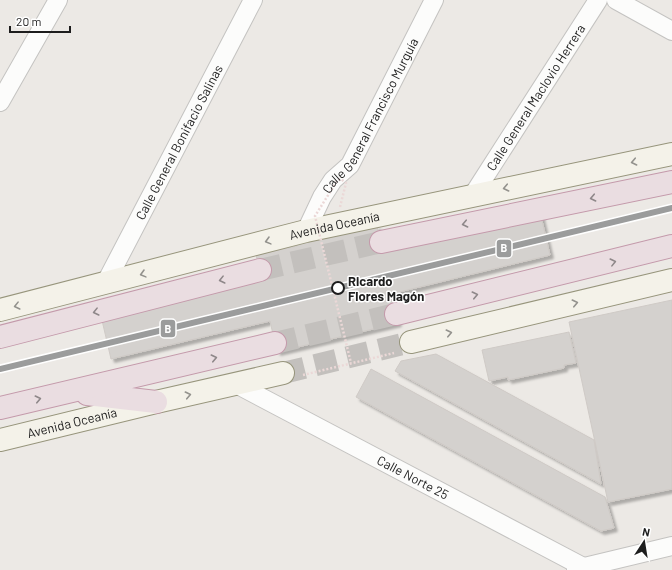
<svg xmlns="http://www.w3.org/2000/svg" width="672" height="570" font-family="Barlow,sans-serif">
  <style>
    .building { fill: #d4d1ce; stroke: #cfcac6; filter: url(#shadow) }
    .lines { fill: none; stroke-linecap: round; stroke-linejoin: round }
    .secondary-tunnel { stroke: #c3c0bd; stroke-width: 22; stroke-dasharray: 22 11; stroke-linecap: butt }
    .highway-tunnel { stroke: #c3c0bd; stroke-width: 22; stroke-dasharray: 22 11; stroke-linecap: butt }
    .street-casing { stroke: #c4c3c1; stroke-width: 20 }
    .secondary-casing { stroke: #97957c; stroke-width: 24 }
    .highway-casing { stroke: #c49aab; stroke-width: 24 }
    .path { stroke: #ebd8d7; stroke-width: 2.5; stroke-dasharray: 2 2; stroke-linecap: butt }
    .street { stroke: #fcfcfb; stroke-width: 18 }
    .secondary { stroke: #f4f2e9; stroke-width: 22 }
    .highway { stroke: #eadde1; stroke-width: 22 }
    .path-bridge { stroke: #ebd8d7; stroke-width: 2.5; stroke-dasharray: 2 2; stroke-linecap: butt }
    .metro-1-casing { stroke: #fff; stroke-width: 9 }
    .metro-1 { stroke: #9b9c9c; stroke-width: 6 }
    .oneway { stroke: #93928d }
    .oneway2 { stroke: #8e8789 }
    .stop-dot { fill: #fff; stroke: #1d1d1d; stroke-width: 2 }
    .labels { text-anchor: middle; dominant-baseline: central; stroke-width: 3; stroke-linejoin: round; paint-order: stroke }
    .street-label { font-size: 13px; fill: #1d1d1d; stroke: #fff }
    .stop-label { font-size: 13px; font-weight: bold; fill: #1d1d1d; stroke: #fff; text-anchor: start }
    .line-badge { stroke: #fff; stroke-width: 1.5 }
    .badge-label { font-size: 11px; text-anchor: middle; font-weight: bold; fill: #fff }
  </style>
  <defs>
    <filter id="shadow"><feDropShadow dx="3.5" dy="3.5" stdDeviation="1" flood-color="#0004"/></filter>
  </defs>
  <rect width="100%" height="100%" fill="#ece9e5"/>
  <g class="building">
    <path d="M540 212 550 255 391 294 398 323 277 352 270 321 111 359 101 316 262 278 256 255 297 246 295 238 335 229 337 236 377 226 383 249Z"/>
    <path d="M672 300V489L608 502 569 322Z"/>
    <path d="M569 332 576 363 564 365V368L508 380V377L489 381 482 350Z"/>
    <path d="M436 354 594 440 601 484 395 371 401 361Z"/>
    <path d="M371 369 605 497 614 528 601 531 356 397Z"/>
  </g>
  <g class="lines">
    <path class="secondary-tunnel" d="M283 373 411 342"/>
    <g class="highway-tunnel">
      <path d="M260 270 381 242"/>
      <path d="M275 343 396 314"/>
    </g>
    <g class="street-casing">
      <g id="street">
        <path d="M616 0 672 31"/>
        <path d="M0 102 58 0"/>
        <path id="s1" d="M473 195 598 0"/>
        <path id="s2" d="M306 231 322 197 333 180 350 165 434 0"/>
        <path id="s3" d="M105 284 253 0"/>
        <path id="s4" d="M236 384 589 570"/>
        <path d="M576 569 672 546"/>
      </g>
    </g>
    <g class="secondary-casing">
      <g id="secondary">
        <path id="s5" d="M0 310 306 231 672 154"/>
        <path d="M411 342 672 280"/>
        <path id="s6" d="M0 440 156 402 283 373"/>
      </g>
    </g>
    <g class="highway-casing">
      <g id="highway">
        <path d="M381 242 672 182"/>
        <path d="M396 314 672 246"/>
        <path d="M0 337 260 270"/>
        <path d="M87 394 156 402"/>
        <path d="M0 408 275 343"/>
      </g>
    </g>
    <path class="path" d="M303 375 394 353"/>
    <use href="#street" class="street"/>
    <use href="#secondary" class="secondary"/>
    <use href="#highway" class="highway"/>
    <path class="path-bridge" d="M340 207 346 183 341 179 337 181 315 216 351 363"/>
    <g class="metro-1-casing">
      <path id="metro-1" d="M0 369 672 208"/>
    </g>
    <use href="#metro-1" class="metro-1"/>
  </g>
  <defs><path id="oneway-chevron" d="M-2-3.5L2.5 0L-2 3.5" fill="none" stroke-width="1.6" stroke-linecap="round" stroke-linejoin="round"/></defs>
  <g class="oneway">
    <use href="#oneway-chevron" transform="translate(634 162) rotate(168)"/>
    <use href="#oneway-chevron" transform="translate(506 188) rotate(168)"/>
    <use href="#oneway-chevron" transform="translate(268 241) rotate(165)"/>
    <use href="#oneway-chevron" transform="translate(143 274) rotate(165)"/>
    <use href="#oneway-chevron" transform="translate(575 303) rotate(-13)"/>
    <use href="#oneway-chevron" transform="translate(17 306) rotate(166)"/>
    <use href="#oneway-chevron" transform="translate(449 333) rotate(-13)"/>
    <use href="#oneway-chevron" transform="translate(188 395) rotate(-12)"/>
  </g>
  <g class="oneway2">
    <use href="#oneway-chevron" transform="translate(593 198) rotate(168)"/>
    <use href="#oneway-chevron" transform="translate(465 224) rotate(168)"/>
    <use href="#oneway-chevron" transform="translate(613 262) rotate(-14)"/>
    <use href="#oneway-chevron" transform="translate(222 280) rotate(166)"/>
    <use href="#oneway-chevron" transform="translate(475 295) rotate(-13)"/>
    <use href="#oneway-chevron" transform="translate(96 312) rotate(166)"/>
    <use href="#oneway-chevron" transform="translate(214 358) rotate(-13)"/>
    <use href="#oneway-chevron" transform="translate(38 399) rotate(-13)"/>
  </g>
  <circle class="stop-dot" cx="338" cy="288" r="6"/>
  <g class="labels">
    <g class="street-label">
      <text stroke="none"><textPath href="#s1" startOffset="116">Calle General Maclovio Herrera</textPath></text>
      <text stroke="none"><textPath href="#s2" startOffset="133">Calle General Francisco Murguía</textPath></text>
      <text stroke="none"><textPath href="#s3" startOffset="160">Calle General Bonifacio Salinas</textPath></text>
      <text stroke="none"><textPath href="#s5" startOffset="345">Avenida Oceanía</textPath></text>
      <text stroke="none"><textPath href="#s6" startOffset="74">Avenida Oceanía</textPath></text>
      <text stroke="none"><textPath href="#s4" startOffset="200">Calle Norte 25</textPath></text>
    </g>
    <g class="stop-label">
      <text x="348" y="281">Ricardo<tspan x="348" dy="15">Flores Magón</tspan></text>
    </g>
  </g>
  <g class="line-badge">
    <rect x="496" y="239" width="16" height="19" rx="4" fill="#9b9c9c"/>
    <rect x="160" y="319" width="16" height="19" rx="4" fill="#9b9c9c"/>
  </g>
  <g class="badge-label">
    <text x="504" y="252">B</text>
    <text x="168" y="333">B</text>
  </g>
  <g transform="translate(644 542) rotate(12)" stroke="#ffffff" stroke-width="3" paint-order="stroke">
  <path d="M0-3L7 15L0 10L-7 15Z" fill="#1d1d1d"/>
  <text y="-6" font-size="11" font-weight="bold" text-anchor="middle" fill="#1d1d1d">N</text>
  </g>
  <path d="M10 26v6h60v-6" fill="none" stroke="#1d1d1d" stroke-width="2"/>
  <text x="16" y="26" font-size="12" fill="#1d1d1d" stroke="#ffffff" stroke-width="3" paint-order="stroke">20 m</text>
</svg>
